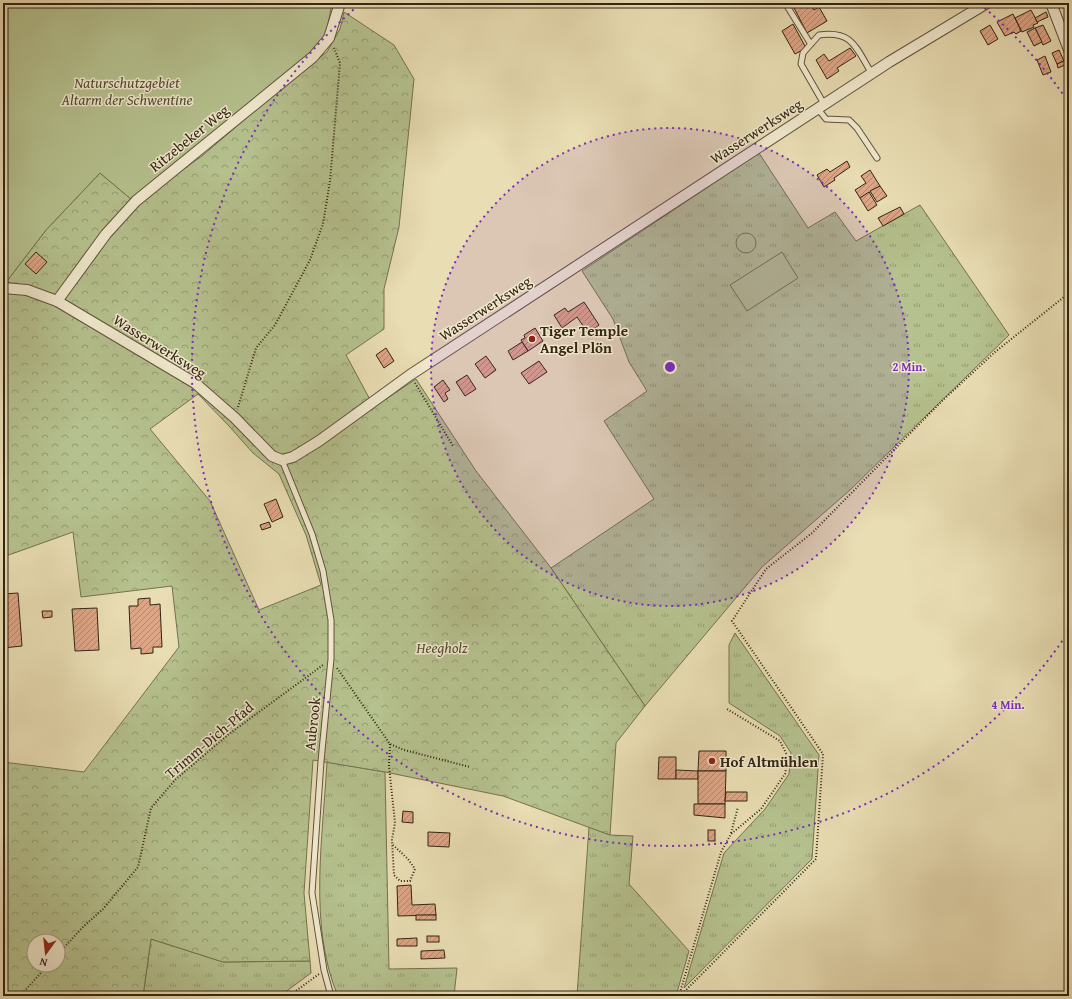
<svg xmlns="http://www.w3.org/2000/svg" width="1072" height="999" font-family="'Gentium Book Plus',serif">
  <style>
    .grass { fill: url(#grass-tufts); stroke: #747250 }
    .forest { fill: url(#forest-crowns); stroke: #747250; fill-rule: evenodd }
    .park { fill: #b5c18e; stroke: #747250 }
    .building { fill: url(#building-hatch); stroke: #332413 }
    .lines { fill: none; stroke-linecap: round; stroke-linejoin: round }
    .service-casing { stroke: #60523b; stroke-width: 7 }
    .minor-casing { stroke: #60523b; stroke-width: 12 }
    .path { stroke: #332413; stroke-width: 2; stroke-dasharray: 1 2; stroke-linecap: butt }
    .service { stroke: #f1e9ce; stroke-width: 5 }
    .minor { stroke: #f1e9ce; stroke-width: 10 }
    .ring { fill: none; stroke: #7b2cbf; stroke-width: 2; stroke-dasharray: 2 4 }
    .poi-dot { fill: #8f2418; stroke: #f1e9ce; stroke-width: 1.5 }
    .labels { text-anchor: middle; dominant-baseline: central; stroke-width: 3; stroke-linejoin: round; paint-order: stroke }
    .park-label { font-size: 15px; font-style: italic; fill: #544b32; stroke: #f1e9ce }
    .street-label { font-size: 15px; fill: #332413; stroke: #f1e9ce }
    .poi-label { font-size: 15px; font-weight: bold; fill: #332413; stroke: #f1e9ce; text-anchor: start }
    .centre { fill: #7b2cbf; stroke: #f1e9ce; stroke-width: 2 }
    .ring-label { font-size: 12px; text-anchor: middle; font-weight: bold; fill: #7b2cbf; stroke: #f1e9ce; stroke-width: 3; stroke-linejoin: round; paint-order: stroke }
  </style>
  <defs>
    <pattern id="grass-tufts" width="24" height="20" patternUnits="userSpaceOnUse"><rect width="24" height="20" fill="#b5c18e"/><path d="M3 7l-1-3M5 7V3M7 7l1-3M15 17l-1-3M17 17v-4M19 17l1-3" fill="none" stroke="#949d73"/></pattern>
    <pattern id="forest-crowns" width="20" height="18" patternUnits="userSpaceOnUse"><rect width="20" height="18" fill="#b5c18e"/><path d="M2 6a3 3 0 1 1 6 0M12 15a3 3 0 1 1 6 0" fill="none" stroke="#949d73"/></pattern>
    <pattern id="building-hatch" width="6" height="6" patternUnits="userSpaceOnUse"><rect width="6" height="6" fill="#dda687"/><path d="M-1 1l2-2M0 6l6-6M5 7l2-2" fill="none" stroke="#b4876d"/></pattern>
  </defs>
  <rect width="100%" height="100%" fill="#e9ddb3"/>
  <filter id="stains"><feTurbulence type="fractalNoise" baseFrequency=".005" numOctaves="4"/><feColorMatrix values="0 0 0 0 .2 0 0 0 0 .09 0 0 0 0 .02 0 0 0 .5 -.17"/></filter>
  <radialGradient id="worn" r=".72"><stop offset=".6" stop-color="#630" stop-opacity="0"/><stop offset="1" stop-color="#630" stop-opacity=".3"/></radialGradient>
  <g class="grass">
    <path d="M759 153 808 228 835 212 856 241 920 205 1009 335 850 490 762 567 645 706 551 568 654 499 604 421 647 391 629 362 613 319 582 271Z"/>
    <path d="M735 633 819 755 812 859 684 988 724 853 765 809 789 774 791 753 780 736 729 703V645Z"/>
    <path d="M327 762 385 772 389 969 457 968 454 996H338C308 927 323 836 327 762Z"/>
    <path d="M589 827 610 835 633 836 629 884 689 951 676 996H577Z"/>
    <path d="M151 939 223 962 310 961 311 973 280 996H143Z"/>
  </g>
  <path class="forest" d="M344 12 394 45 414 79 399 227 384 289V329L346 355 374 407 416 379 476 471 551 568 645 706 616 743 610 835 503 796 385 772 313 760 304 893 310 961 223 962 151 939 143 996H3V762L84 772 179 647 172 586 81 597 73 532 3 557V294L26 291 7 281 46 230 100 173 132 200 137 202 202 156 286 84 327 52 340 29ZM198 394 229 426 253 453 279 474 306 535 321 585 259 610 210 501 150 429ZM34 941H58V965H34Z"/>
  <g class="park">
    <path d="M3 3H332L325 40 132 200 100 173 46 230 7 281 3 282Z"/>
    <circle cx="746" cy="243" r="10"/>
    <path d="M782 252 798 278 747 311 730 285Z"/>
  </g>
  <g class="building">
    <path d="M797 3H810L814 10 819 7 827 21 807 33 793 6Z"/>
    <path d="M1031 10 1038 23 1033 25 1034 27 1022 32 1015 18Z"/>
    <path d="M1046 12 1048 17 1037 22 1035 18Z"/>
    <path d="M1013 14 1021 31 1016 34 1014 32 1005 36 997 22Z"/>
    <path d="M793 24 806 48 795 54 782 31Z"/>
    <path d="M990 25 998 39 988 45 980 31Z"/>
    <path d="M1043 25 1051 41 1043 45 1035 28Z"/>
    <path d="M1035 28 1042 42 1034 46 1027 32Z"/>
    <path d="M850 48 856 56 837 68 839 71 827 79 816 60 824 54 829 61Z"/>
    <path d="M1059 50 1064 61 1057 64 1052 53Z"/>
    <path d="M1045 56 1051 72 1043 75 1037 60Z"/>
    <path d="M1064 61 1065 65 1058 68 1057 64Z"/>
    <path d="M847 161 850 167 834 178 835 180 824 187 817 175 827 169 830 172Z"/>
    <path d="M870 170 880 186 860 198 855 190 866 183 861 176Z"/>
    <path d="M880 186 887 196 877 202 870 191Z"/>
    <path d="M869 192 877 205 868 211 860 198Z"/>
    <path d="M900 207 904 214 883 226 878 218Z"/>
    <path d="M36 252 47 262 36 274 25 264Z"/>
    <path d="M584 302 599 325 588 333 577 317 562 328 554 315 565 308 568 312Z"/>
    <path d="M535 328 543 341 528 351 521 340 525 338 524 335Z"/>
    <path d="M522 342 528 351 513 360 508 351Z"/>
    <path d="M386 348 394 361 384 368 376 355Z"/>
    <path d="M486 356 496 370 485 378 475 364Z"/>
    <path d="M539 361 547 372 529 384 521 373Z"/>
    <path d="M467 375 476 389 465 396 456 382Z"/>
    <path d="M443 380 450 390 445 393 448 399 444 402 434 387Z"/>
    <path d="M276 499 283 517 272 522 264 504Z"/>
    <path d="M269 522 271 527 262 530 260 525Z"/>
    <path d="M18 593 22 646 3 648V594Z"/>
    <path d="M150 598V605L160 604 162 647H153V653L141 654V648L131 649 129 606H138V599Z"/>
    <path d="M97 608 99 650 75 651 72 609Z"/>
    <path d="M42 611H52V617L43 618Z"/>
    <path d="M699 751H726V771H698Z"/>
    <path d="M659 757H676V779H658Z"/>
    <path d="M676 770 698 771V779H676Z"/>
    <path d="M698 771H726L725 804H698Z"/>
    <path d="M726 792H747V801H725Z"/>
    <path d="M694 804H725V818L694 815Z"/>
    <path d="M403 811 413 812V823L402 822Z"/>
    <rect x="708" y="830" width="7" height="11"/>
    <path d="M428 832 450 833 449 847 428 846Z"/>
    <path d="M411 885 412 905 435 904 436 915 398 916 397 886Z"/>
    <rect x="416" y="915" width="20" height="5"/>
    <rect x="427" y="936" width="12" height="6"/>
    <path d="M417 938V946H397V939Z"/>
    <path d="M444 950 445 958 421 959V951Z"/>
  </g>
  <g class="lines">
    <g class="service-casing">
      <g id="service">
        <path d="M787 6 810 43"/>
        <path d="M824 104 801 64 803 53 819 35C853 30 856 48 872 74"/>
        <path d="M818 109 826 119 849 120 857 128 877 158"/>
        <path d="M282 460 312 534 323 571 331 620V659L321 761 312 893 324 970 331 996"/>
      </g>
    </g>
    <g class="minor-casing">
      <g id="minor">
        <path d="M1051 3 1069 50"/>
        <path d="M3 288 27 290 57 301 195 383 235 418 272 456 282 460 293 457 319 441 410 375 889 62 987 3"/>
        <path d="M57 301 106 234 136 201 313 57 329 38 340 3"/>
      </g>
    </g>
    <g class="path">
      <path d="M415 383 453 446"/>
      <path d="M238 407 256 348 275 325 310 260 323 224 330 181 340 63 334 48"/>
      <path d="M337 668 390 744 404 750 470 767"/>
      <path d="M390 744 389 766 395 823 392 840 394 875 400 881H410L415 869 408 859 392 844"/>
      <path d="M731 833 738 807"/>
      <path d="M58 954 83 927 103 909 138 867 151 808 175 780 229 734 323 665"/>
      <path d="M20 996 48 965"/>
      <path d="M289 996 319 974"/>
      <path d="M679 996 721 852 731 834 761 809 785 774 788 757 780 741 727 709"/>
      <path d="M680 996 816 859 823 754 732 621 766 569 812 533 942 401 995 352 1069 293"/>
    </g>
    <use href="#service" class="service"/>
    <use href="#minor" class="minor"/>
  </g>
  <circle cx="670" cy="367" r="239" fill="#7b2cbf" fill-opacity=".12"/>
  <g class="ring">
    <circle cx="670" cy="367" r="239"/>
    <path d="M1069 631A478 478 0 1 1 360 4M980 4A478 478 0 0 1 1069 103"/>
  </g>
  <g class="poi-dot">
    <circle cx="532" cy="339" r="4"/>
    <circle cx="712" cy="761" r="4"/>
  </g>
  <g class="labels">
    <g class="park-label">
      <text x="127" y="82">Naturschutzgebiet<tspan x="127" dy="17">Altarm der Schwentine</tspan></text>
      <text x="442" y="647">Heegholz</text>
    </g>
    <g class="street-label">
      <text transform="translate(756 131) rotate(-33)">Wasserwerksweg</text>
      <text transform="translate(189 138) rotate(-39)">Ritzebeker Weg</text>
      <text transform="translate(485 308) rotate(-33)">Wasserwerksweg</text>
      <text transform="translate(160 346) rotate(32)">Wasserwerksweg</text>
      <text transform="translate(312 724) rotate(-84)">Aubrook</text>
      <text transform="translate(209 740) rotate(-40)">Trimm-Dich-Pfad</text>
    </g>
    <g class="poi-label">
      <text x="540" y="330">Tiger Temple<tspan x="540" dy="17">Angel Plön</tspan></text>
      <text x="720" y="761">Hof Altmühlen</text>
    </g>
  </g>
  <circle cx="670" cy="367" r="6" class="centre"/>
  <g class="ring-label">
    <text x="909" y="371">2 Min.</text>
    <text x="1008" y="709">4 Min.</text>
  </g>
  <rect width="1072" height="999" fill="none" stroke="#e9ddb3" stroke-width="16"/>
  <rect x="4" y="4" width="1064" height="991" fill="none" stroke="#332413" stroke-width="2"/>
  <rect x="8" y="8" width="1056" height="983" fill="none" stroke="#332413"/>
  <g transform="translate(46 953) rotate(195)"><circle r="19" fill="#f1e9ce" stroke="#a59a83"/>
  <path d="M0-3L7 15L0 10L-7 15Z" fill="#8f2418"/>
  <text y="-6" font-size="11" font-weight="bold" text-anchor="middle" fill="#332413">N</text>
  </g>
  <rect width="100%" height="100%" filter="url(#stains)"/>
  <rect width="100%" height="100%" fill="url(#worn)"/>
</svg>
